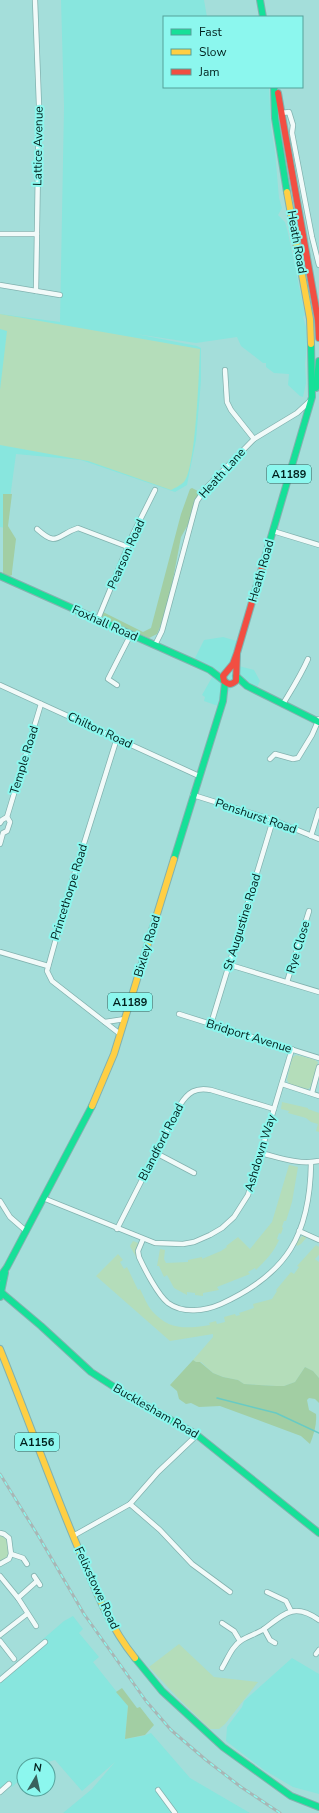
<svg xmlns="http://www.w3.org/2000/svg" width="319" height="1813" font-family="'Nunito Sans',sans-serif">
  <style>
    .built { fill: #88e6de }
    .green { fill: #b4ddba }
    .forest { fill: #a2cea3 }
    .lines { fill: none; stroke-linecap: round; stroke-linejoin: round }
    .stream { stroke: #68cbc4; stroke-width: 1.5 }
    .street-casing { stroke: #82b2af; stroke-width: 6 }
    .fast-casing { stroke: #82b2af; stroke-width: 8 }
    .slow-casing { stroke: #82b2af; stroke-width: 8 }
    .jam-casing { stroke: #82b2af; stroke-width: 8 }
    .street { stroke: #f1faf9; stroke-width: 4.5 }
    .fast { stroke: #16e098; stroke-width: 6 }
    .slow { stroke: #ffcf43; stroke-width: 6 }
    .jam { stroke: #f24e42; stroke-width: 6 }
    .rail-casing { stroke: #a8b6b5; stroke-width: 3 }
    .rail { stroke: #8cf7ee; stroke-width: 1.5; stroke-dasharray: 4.5; stroke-linecap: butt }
    .labels { text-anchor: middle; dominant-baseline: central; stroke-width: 4; stroke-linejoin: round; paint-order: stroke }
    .shield { fill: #8cf7ee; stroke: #2a605b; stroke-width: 1 }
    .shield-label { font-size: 11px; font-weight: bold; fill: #001f1c }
    .street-label { font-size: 12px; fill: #001f1c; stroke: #8cf7ee }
  </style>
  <rect width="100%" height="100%" fill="#a4deda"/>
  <g class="built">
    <path d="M61 0H204L207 17H164V87H269L271 128 275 152 279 198 282 208 278 215 285 222 288 233 305 315 303 317 306 327 307 343 305 364 306 383 303 397 300 396 288 385 289 374 274 373 266 367V363H263L241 346 237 337 196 343 136 334 197 346 201 348V381L196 440 187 485 175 492 81 460 16 454 6 528 0 527V314L60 322 64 106Z"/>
    <path d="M223 637 240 642 235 665 254 670 260 681 255 691 236 681 223 701 221 707 204 701 205 697 202 695 215 672 193 662 204 640Z"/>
    <path d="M73 1616 83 1629 79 1633 99 1657 93 1662 128 1706 125 1739 143 1736 151 1733 190 1778 250 1813H63L92 1789 115 1762 82 1791 55 1760 37 1765H24V1776L12 1787 9 1784 0 1792V1680L45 1642 42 1640 64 1621Z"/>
    <path d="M292 1658 319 1674V1794L293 1787 264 1770 226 1741 227 1727 242 1707 244 1701Z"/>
  </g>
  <g class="green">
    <path d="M0 314 200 349C199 371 196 469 184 482 181 485 175 488 171 490L88 461 0 445V390L7 331 0 329Z"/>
    <path d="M296 1055 313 1059 318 1062 312 1086 308 1089 290 1085 287 1080 292 1058Z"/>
    <path d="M282 1102 308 1108V1109L319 1113V1132L316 1131 318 1124 311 1122 306 1118 288 1113 289 1111 281 1109Z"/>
    <path d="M289 1165 298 1167 292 1202 286 1221H284L282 1227 283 1228 281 1234 279 1233 277 1239 279 1240C274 1252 265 1261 256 1270L255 1268 248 1272 250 1274 217 1287 219 1290 203 1293V1296L195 1295V1293L187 1292V1295L174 1288 167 1275 164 1277 159 1266H157L160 1249 165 1250 164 1259 166 1263 188 1262V1260L202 1257V1259L221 1251 227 1247 226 1246 238 1237 250 1249 272 1222Z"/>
    <path d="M303 1236 307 1237 301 1244 297 1246 296 1243 298 1239Z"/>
    <path d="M133 1241 138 1243 136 1257 130 1246Z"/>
    <path d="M316 1245 319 1247V1255L315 1259 319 1262V1378L313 1371 305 1367 295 1382 284 1386H276L244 1384 238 1380 223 1377 213 1373 201 1362H196L193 1360 213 1337V1334L170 1341 96 1276 118 1254 123 1260 120 1262 124 1269 127 1267 138 1290 140 1289C144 1297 147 1305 152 1311 169 1330 185 1329 210 1325L209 1323 216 1321 217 1324 225 1322 224 1317 235 1314 236 1316 240 1315 239 1313 254 1308 253 1304 272 1299 277 1291 276 1290 291 1272 294 1274 299 1267 297 1266Z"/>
    <path d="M0 1533 9 1538 11 1554 0 1564Z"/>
    <path d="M179 1644 214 1677 258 1682 225 1724 219 1729H210L177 1697 149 1667Z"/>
  </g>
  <g class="forest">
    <path d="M192 488 198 491 199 494 190 521 181 537 170 595 164 618 157 634 149 638 101 617 103 612 143 632 151 628 181 514 190 489Z"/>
    <path d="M3 494H12L8 526 16 539 12 572V575L7 577 3 576Z"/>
    <path d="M193 1360 196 1362H200L213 1373 223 1377 238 1380 244 1384 276 1386H284L295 1382 305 1367 313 1371 319 1378V1403L315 1399 309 1398 307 1400 309 1410 316 1414C317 1424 314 1434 310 1444L301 1436 220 1406 199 1407 191 1403 186 1404 179 1399 177 1391 170 1385Z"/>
    <path d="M122 1688 137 1708 140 1707 154 1725 145 1735 125 1739 128 1706 116 1692Z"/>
  </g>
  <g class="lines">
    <path class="stream" d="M217 1398 276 1413 319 1433"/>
    <g class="street-casing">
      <g id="street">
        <path d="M35 0 39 105 36 291"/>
        <path d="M282 113 289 112 293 125 292 133 312 237 319 265"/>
        <path d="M0 234H37"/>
        <path d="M0 285 60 295"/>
        <path d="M225 370 227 402 231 410 254 439"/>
        <path d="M37 529C58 548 56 535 78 528L128 547"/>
        <path d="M273 531 319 545"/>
        <path d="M98 619 133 534 155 490"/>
        <path d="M155 645 162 631 197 501 206 488 254 439 297 413 310 401"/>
        <path d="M0 685 199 776"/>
        <path d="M117 685 108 679 131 634"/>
        <path d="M283 704C292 689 301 675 308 659"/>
        <path d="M117 738 70 888 47 971 52 981 120 1034"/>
        <path d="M270 759 275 754 293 759 298 758 312 735 319 719"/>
        <path d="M193 795 273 820 319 839"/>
        <path d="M0 823 2 820 7 817 41 704"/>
        <path d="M311 836 319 810"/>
        <path d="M0 844 3 833 7 831 10 822 7 817"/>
        <path d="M0 952 48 966"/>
        <path d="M230 965 319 992"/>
        <path d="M287 982 309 911"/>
        <path d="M179 1014 319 1058"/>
        <path d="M105 1022 125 1019"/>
        <path d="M211 1024 273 820"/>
        <path d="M282 1084 319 1096"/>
        <path d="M312 1093 319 1067"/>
        <path d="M156 1153 194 1173"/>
        <path d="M261 1153C281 1158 299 1165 319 1161"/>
        <path d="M43 1198 155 1243 183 1244 194 1242 210 1235 222 1228 234 1217 248 1195 292 1049"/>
        <path d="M0 1201 10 1217 26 1231"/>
        <path d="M117 1229 180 1105C188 1092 196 1087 211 1090L274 1109"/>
        <path d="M299 1231 319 1240"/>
        <path d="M143 1239 138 1251 139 1257C145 1270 158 1295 168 1303 183 1314 205 1311 221 1304 287 1274 310 1235 311 1163"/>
        <path d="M130 1504 160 1530 192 1564 230 1592"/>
        <path d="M0 1533 4 1534 9 1538 11 1554 9 1559 0 1564"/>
        <path d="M73 1536 130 1504 158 1472 197 1435"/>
        <path d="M11 1554 23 1558 27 1564"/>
        <path d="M0 1576 18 1598 36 1626"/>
        <path d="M34 1576 40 1585"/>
        <path d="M267 1592 286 1601 291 1611"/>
        <path d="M18 1598 37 1581"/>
        <path d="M222 1623 234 1631 240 1641"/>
        <path d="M264 1629 270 1640 275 1643"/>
        <path d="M0 1635 27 1614"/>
        <path d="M0 1641 14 1659"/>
        <path d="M316 1654 319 1650"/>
        <path d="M222 1668C228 1658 232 1646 242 1640 249 1636 258 1633 264 1629 284 1614 294 1602 319 1620"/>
        <path d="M0 1680 45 1642"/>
        <path d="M158 1790 175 1813"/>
        <path d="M0 1792 9 1784"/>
      </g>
    </g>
    <g class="fast-casing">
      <g id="fast">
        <path d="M260 0 263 17"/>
        <path d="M274 87 275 118 287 192"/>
        <path d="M316 388 319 361"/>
        <path d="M262 568 312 397 311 344"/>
        <path d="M0 576 195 663 210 670 223 680"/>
        <path d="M236 676 247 686 319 722"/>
        <path d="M174 859 223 701 225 682"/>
        <path d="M0 1277 7 1267 92 1106"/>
        <path d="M2 1293 41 1326 91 1372 122 1392 197 1435 319 1533"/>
        <path d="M0 1297 5 1273"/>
        <path d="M135 1658 162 1691 223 1747 291 1796 319 1807"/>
      </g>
    </g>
    <g class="slow-casing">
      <g id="slow">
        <path d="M287 192 310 319 311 344"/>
        <path d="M92 1106 114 1054 174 859"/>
        <path d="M0 1349C27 1416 51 1484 79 1550 94 1587 109 1626 135 1658"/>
      </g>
    </g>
    <g class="jam-casing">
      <g id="jam">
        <path d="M278 93 318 320 319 338"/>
        <path d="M237 653 236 681C231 685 229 685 224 681L223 676 233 664 237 653 262 568"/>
      </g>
    </g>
    <use href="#street" class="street"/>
    <use href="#fast" class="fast"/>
    <use href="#slow" class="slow"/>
    <use href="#jam" class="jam"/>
    <g class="rail-casing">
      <path id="rail" d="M0 1474 39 1537 84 1614 146 1701 171 1730 206 1760 241 1787 280 1813"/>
    </g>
    <use href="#rail" class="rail"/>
  </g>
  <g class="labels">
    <g class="shield">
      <rect x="267" y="465" width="44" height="18" rx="3"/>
      <rect x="108" y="993" width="44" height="18" rx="3"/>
      <rect x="15" y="1433" width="44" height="18" rx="3"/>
    </g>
    <g class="shield-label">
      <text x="289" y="474">A1189</text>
      <text x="130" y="1002">A1189</text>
      <text x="37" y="1442">A1156</text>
    </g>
    <g class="street-label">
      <text transform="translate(38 146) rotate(-89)">Lattice Avenue</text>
      <text transform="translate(297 242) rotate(80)">Heath Road</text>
      <text transform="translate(222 473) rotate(-48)">Heath Lane</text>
      <text transform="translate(126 554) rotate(-66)">Pearson Road</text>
      <text transform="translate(261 571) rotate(-74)">Heath Road</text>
      <text transform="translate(105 623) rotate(24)">Foxhall Road</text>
      <text transform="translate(100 730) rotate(25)">Chilton Road</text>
      <text transform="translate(24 760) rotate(-73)">Temple Road</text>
      <text transform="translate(256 816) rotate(19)">Penshurst Road</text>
      <text transform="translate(69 892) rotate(-73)">Princethorpe Road</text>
      <text transform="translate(242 922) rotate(-73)">St Augustine Road</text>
      <text transform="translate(147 946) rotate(-73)">Bixley Road</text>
      <text transform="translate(298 947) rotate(-73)">Rye Close</text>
      <text transform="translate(249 1036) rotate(17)">Bridport Avenue</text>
      <text transform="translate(161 1142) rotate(-63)">Blandford Road</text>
      <text transform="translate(260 1153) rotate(-73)">Ashdown Way</text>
      <text transform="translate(156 1411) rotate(30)">Bucklesham Road</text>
      <text transform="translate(97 1588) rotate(65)">Felixstowe Road</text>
    </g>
  </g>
  <rect x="163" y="16" width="140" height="72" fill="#8cf7ee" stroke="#54a19a"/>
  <rect x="171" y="29" width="20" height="6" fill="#16e098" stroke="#54a19a"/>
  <text x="199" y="36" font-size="12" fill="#001f1c">Fast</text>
  <rect x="171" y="49" width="20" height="6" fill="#ffcf43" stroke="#54a19a"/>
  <text x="199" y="56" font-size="12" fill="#001f1c">Slow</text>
  <rect x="171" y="69" width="20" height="6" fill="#f24e42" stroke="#54a19a"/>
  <text x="199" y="76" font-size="12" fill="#001f1c">Jam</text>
  <g transform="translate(36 1777) rotate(9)"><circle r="19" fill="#8cf7ee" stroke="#54a19a"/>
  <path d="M0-3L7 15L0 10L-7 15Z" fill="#39625e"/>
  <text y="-6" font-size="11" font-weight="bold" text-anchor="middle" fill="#001f1c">N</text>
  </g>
</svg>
